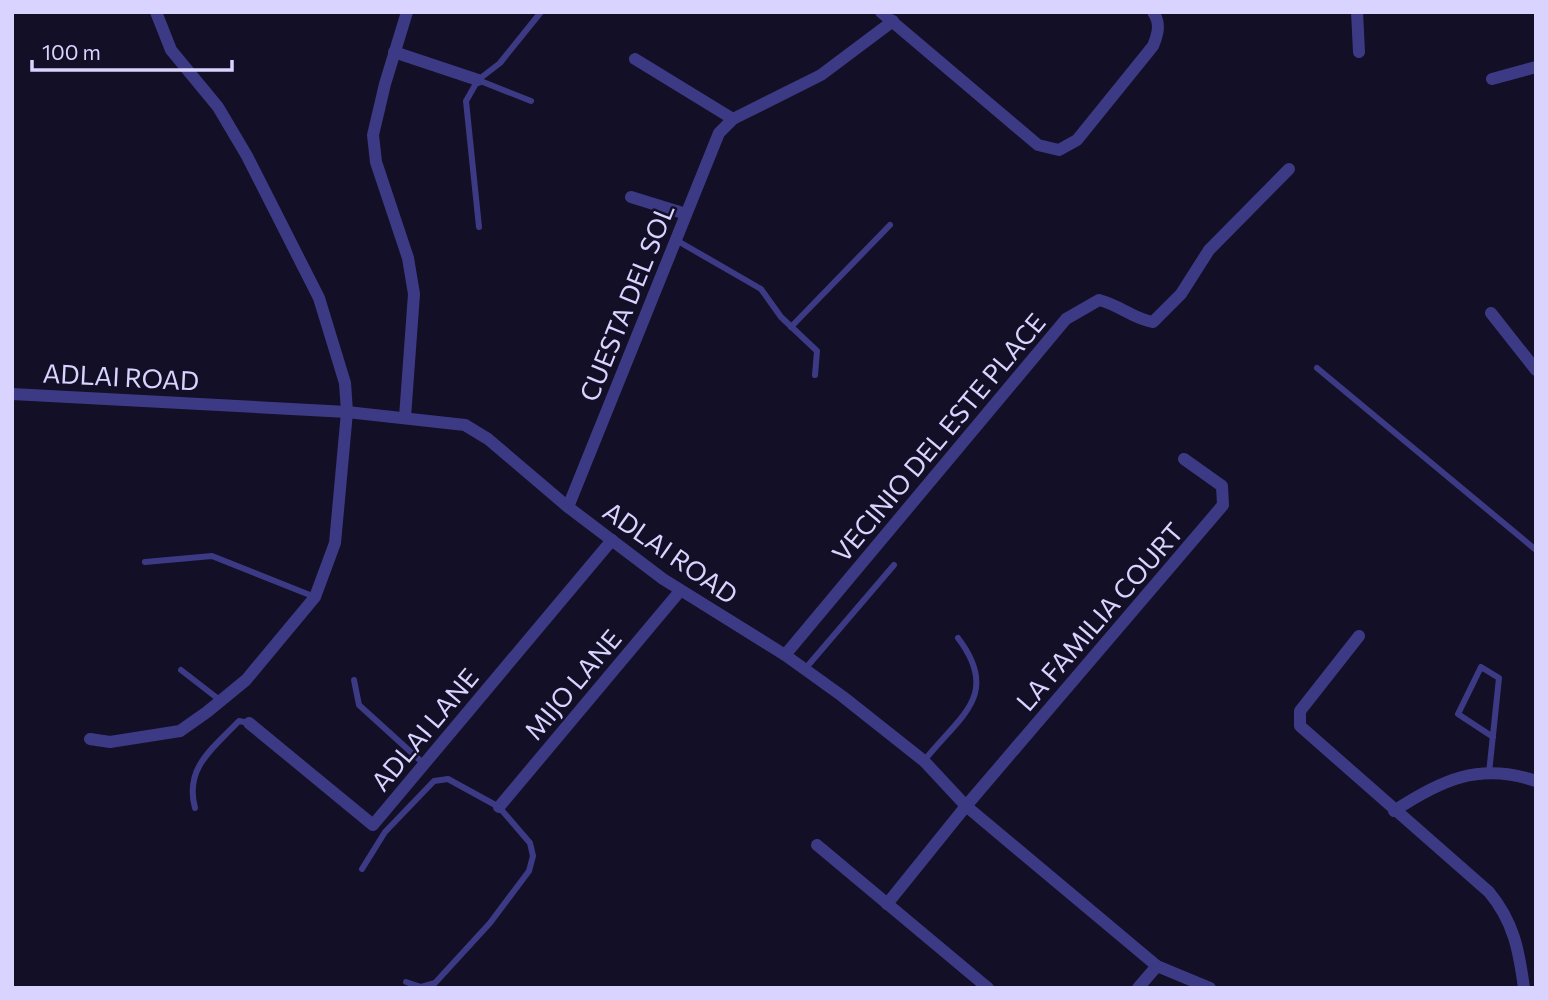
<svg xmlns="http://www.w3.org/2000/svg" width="1548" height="1000" font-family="Commissioner,sans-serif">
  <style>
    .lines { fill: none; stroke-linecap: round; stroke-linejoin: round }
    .lane { stroke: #3d3a85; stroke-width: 6 }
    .street { stroke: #3d3a85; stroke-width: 12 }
    .labels { text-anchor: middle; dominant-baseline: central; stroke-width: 5; stroke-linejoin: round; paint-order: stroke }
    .street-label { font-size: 26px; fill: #d9d4ff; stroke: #130f26 }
  </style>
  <rect width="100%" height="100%" fill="#130f26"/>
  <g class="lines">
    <g class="lane">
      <path d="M478 80 531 101"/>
      <path d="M479 227 466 101 478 80 500 63 541 12"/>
      <path d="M676 240 761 289 781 317 817 351 815 375"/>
      <path d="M791 327 890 225"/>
      <path d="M1317 368 1536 550"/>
      <path d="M145 562 212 556 315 597"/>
      <path d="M805 669 894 565"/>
      <path d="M181 670 221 701"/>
      <path d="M354 680 359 705 424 764"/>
      <path d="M924 761C958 717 1002 696 958 638"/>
      <path d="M1489 773 1499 678 1481 667 1458 714 1493 737"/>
      <path d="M195 808C184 768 213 748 239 721L249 723"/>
      <path d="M362 869 385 832 434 781 448 779 499 807 530 843 533 856 529 871 490 923 435 983 421 987 406 982"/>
    </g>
    <g class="street">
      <path d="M881 12 1038 145 1059 150 1077 140 1153 46C1158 34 1161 23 1153 12"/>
      <path d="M1357 12 1359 52"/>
      <path d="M394 52 478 80"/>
      <path d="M635 59 733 119 821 75 893 21"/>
      <path d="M1492 79 1536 67"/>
      <path d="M631 197 686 214"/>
      <path d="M1491 313 1536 370"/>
      <path d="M12 394 347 412 465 425 488 439 568 507 663 579 785 655 842 696 924 761 966 806 1157 966 1210 988"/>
      <path d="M405 417 414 294 408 258 376 162 373 135 385 84 407 12"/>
      <path d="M568 507 719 133 733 119"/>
      <path d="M1359 636 1300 711V726L1489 892C1514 922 1519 951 1524 988"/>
      <path d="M785 655 1066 319 1099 300C1120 305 1133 319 1153 322L1181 294 1209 250 1289 169"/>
      <path d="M249 723 373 825 612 540"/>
      <path d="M90 739 110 742 180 731 207 712 246 680 315 597 335 543 347 412 345 383 319 298 247 156 218 107 171 50 156 12"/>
      <path d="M499 807 680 591"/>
      <path d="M1394 811C1441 780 1479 762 1536 781"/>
      <path d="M817 845 988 988"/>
      <path d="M887 904 966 806 1223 505 1222 486 1184 459"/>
      <path d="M1138 988 1157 966"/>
    </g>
  </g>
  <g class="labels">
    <g class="street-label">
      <text transform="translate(626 302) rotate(-68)">CUESTA DEL SOL</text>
      <text transform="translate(121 376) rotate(3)">ADLAI ROAD</text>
      <text transform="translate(938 437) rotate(-50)">VECINIO DEL ESTE PLACE</text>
      <text transform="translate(671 552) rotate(35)">ADLAI ROAD</text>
      <text transform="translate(1099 616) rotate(-49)">LA FAMILIA COURT</text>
      <text transform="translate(572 684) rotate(-50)">MIJO LANE</text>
      <text transform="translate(424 729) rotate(-50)">ADLAI LANE</text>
    </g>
  </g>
  <rect width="1548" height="1000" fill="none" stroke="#d9d4ff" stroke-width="28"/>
  <path d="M32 60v10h200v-10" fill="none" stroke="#d9d4ff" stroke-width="3.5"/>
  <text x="42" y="60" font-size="21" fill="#d9d4ff" stroke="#130f26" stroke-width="5" paint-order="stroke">100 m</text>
</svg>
